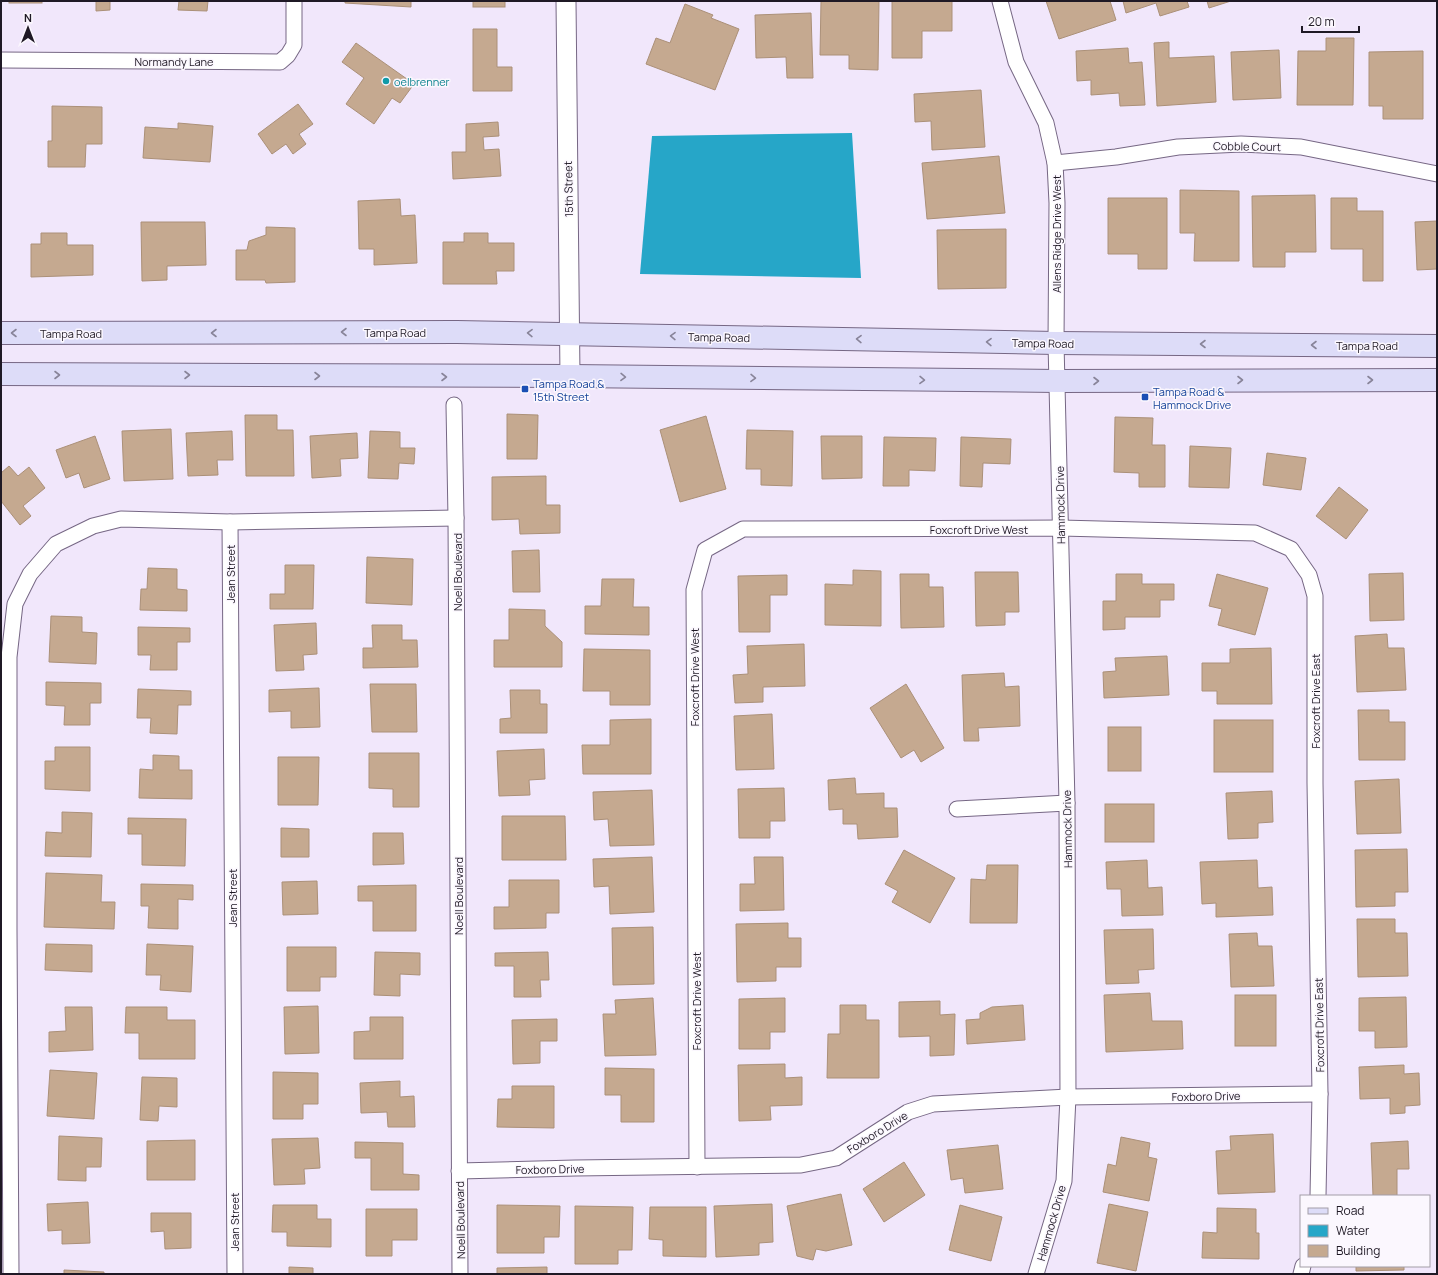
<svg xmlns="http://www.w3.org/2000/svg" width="1438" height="1275" font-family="Manrope,sans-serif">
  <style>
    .water { fill: #26a6c8 }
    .building { fill: #c5a990; stroke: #ab9078 }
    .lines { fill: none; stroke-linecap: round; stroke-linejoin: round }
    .minor-casing { stroke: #766784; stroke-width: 17 }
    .tertiary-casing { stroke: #766784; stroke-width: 21 }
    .secondary-casing { stroke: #766784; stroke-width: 24 }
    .minor { stroke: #fff; stroke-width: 15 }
    .tertiary { stroke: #fff; stroke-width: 19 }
    .secondary { stroke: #dddcf8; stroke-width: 22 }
    .oneway { stroke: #888499 }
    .culture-dot { fill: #0f9aa8; stroke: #fbf7fe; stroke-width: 1.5 }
    .transit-dot { fill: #1a4fb4; stroke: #fbf7fe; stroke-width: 1.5 }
    .labels { text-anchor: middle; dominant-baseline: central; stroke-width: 3; stroke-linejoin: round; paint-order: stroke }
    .street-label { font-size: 11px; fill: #1f1925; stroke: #fbf7fe }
    .culture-label { font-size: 11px; fill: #0d838f; stroke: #fbf7fe; text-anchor: start }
    .transit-label { font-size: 11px; fill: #164399; stroke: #fbf7fe; text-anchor: start }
  </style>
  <rect width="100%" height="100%" fill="#f1e7fb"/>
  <path class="water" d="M852 133 861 278 640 274 652 136Z"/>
  <g class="building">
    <rect x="9" y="1" width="33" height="2"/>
    <path d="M96 1H110V10L96 11Z"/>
    <path d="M179 1H208L207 11 178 10Z"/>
    <path d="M345 1H411V7L345 3Z"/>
    <rect x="473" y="1" width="32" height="6"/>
    <path d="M821 1H879L878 70 849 69V55H820Z"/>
    <path d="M892 1H952V31H922V58H892Z"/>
    <path d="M1046 1H1110L1116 20 1059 39Z"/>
    <path d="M1123 1H1187L1189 7 1160 16 1156 3 1126 13Z"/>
    <path d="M1207 1H1231L1209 8Z"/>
    <path d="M685 4 713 15 711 18 739 29 715 90 646 64 656 38 670 43Z"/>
    <path d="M811 13 813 78H787L786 57 756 58 755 15Z"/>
    <path d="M473 29H497V67H512V91H473Z"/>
    <path d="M1326 38H1354L1353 105H1297L1298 51H1326Z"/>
    <path d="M1169 42V58L1214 56 1216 102 1157 106 1154 43Z"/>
    <path d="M356 43 414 84 400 103 392 98 374 124 346 104 364 78 342 62Z"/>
    <path d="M1128 48 1129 63 1142 62 1145 105 1120 106 1119 93 1091 95V80L1077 81 1076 51Z"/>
    <path d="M1279 50 1281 98 1233 100 1231 52Z"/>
    <path d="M1423 51V119H1383V106H1369V52Z"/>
    <path d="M981 90 985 147 932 150 931 121 915 122 914 94Z"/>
    <path d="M298 104 313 124 299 134 306 144 293 154 286 144 272 154 258 134Z"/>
    <path d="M52 106 102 107V144H86L85 167H48V141H52Z"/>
    <path d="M498 122 499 136 483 137 484 150 499 149 501 176 453 179 452 152H466V124Z"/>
    <path d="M178 123 213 126 210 162 143 158 145 127 178 129Z"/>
    <path d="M999 156 1005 213 927 219 922 163Z"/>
    <path d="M1180 190 1239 191V261H1194L1195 233H1180Z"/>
    <path d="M1315 195 1316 252H1285V267H1253L1252 196Z"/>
    <path d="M1108 198H1167V269H1138V254H1108Z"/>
    <path d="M1331 198H1357V211H1383V281H1363V249H1331Z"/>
    <path d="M400 199 401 216 415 215 417 263 374 265V249H359L358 201Z"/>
    <path d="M1437 221V269L1417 270 1415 222Z"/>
    <path d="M141 222H205L206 265 167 266V280L142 281Z"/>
    <path d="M266 227 295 228V282L266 283 265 280H236V250H247L249 241 266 235Z"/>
    <path d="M1006 229V288L938 289 937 230Z"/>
    <path d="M41 233H67V245H93V275L31 277V244H41Z"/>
    <path d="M464 233H488V243H514V271H496L497 284H443V242H464Z"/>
    <path d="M507 414 538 415 537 459H507Z"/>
    <path d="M245 415H277V430H293L294 476H246Z"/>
    <path d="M706 416 726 489 680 502 660 430Z"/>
    <path d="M1115 417 1153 418 1152 445H1165V487H1139V473L1114 472Z"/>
    <path d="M171 429 173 479 124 481 122 431Z"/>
    <path d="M747 430 793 431 792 486 761 485V469H746Z"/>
    <path d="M232 431 233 460H217L218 475 188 476 186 433Z"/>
    <path d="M370 431 400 432V448H415L414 464 399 463 398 479 368 478Z"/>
    <path d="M357 433 358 458 340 459 341 476 312 478 310 436Z"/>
    <path d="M95 436 110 479 84 488 79 473 66 478 56 450Z"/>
    <path d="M821 436H862V478L822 479Z"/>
    <path d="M884 437 936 438 935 471 909 470V486H883Z"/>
    <path d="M961 437 1011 439 1010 464 983 463 982 487 960 486Z"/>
    <path d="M1190 446 1231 448 1229 488 1189 487Z"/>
    <path d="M1267 453 1306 458 1301 490 1263 485Z"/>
    <path d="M9 466 18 476 29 467 45 488 23 506 31 516 20 525 1 501V473Z"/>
    <path d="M546 476V505H560V533L520 534 519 519 492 520V477Z"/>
    <path d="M1339 487 1368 510 1346 539 1316 516Z"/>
    <path d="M539 550 540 592H513L512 551Z"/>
    <path d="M367 557 413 559 412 605 366 603Z"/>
    <path d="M285 565H314L313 609H270V594H285Z"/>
    <path d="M148 568 177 569V589L187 590V611L140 610 141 589H147Z"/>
    <path d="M853 570 881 571V626L825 625V584L853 585Z"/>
    <path d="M975 572H1018L1019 612H1005V625L976 626Z"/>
    <path d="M1403 573 1404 620 1370 621 1369 574Z"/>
    <path d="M900 574H929V587H943L944 627 901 628Z"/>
    <path d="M1116 574H1142V584H1174V600H1160V617H1125V629L1103 630V601H1116Z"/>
    <path d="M1217 574 1268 588 1255 635 1218 625 1222 609 1209 606Z"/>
    <path d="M787 575V595H770V632H739L738 576Z"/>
    <path d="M602 579H634L633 607H649V635L585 634V606H601Z"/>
    <path d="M509 609 545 610V626L562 642V667H494V640H509Z"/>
    <path d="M51 616 82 617V632L97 633 96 664 49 662Z"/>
    <path d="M316 623 317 654 303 655 304 670 276 671 274 625Z"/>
    <path d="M372 625H402V640H417L418 667 363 668V648H373Z"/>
    <path d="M138 627 190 628V642H177V670H150L151 655H138Z"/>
    <path d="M1387 634 1388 648H1404L1406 690 1357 692 1355 636Z"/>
    <path d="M804 644 805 686 763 687V702L735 703 733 675 748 674 747 646Z"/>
    <path d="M1271 648 1272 704H1217V691H1202V663H1230V649Z"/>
    <path d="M584 649 650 650V705H610V691H583Z"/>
    <path d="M1167 656 1169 695 1104 698 1103 672 1116 671 1115 658Z"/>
    <path d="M1004 673 1005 687 1019 686 1020 726 978 728 979 741H964L962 675Z"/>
    <path d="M46 682 101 683V703H90V725H64L65 706 46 705Z"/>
    <path d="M370 684H416L417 732H372Z"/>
    <path d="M906 684 944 748 921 762 914 750 901 758 870 708Z"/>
    <path d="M319 688 320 727 291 728V711L269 712V690Z"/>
    <path d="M138 689 191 691V705H178L177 734 150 733 151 718H137Z"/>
    <path d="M510 690H540V704H547V733H500V719L511 718Z"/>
    <path d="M1358 710H1389V722H1405V760H1359Z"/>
    <path d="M772 714 774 769 736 770 734 716Z"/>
    <path d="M651 719V774H583L582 745H610V720Z"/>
    <rect x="1214" y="720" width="59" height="52"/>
    <rect x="1108" y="727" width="33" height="44"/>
    <path d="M55 747H90V791L45 789V761H55Z"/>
    <path d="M544 749 545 779 529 780 530 795 499 796 497 751Z"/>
    <path d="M369 753H419V807H393V789L369 788Z"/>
    <path d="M153 755 179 756V770H192V799L139 798 140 769 153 770Z"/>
    <path d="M278 757H319L318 805H278Z"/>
    <path d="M855 778 856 794 884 793V808H897L898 837 858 839 857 824H843V809L829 810 828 780Z"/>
    <path d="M1399 779 1401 833 1357 834 1355 781Z"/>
    <path d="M784 788 785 821H770V838H739L738 789Z"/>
    <path d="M652 790 654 845 610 846 608 819 594 820 593 792Z"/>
    <path d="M1272 791 1273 822 1258 823V838L1228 839 1226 793Z"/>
    <rect x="1105" y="804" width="49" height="38"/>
    <path d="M62 812 92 813 91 857 45 856 46 832 62 833Z"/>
    <path d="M502 816H565L566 860H502Z"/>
    <path d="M128 818 186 819 185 866 142 865V834H128Z"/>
    <path d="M281 828 309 829V857H281Z"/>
    <path d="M373 833H403L404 864 373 865Z"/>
    <path d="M1407 849 1408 892H1395V906L1356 907 1355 850Z"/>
    <path d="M904 850 955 878 930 923 892 902 898 891 885 884Z"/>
    <path d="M652 857 654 912 610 914 609 886 594 887 593 859Z"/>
    <path d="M754 857H783L784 910 740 911V884H755Z"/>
    <path d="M1147 860 1148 888 1162 887 1163 915 1122 916 1121 889H1107L1106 862Z"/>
    <path d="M1257 860 1258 888 1272 887 1273 915 1216 917V903L1202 904 1200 862Z"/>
    <path d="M987 865H1018L1017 923H970L971 879 986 880Z"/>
    <path d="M46 873 102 875 101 902H115L114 929 44 927Z"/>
    <path d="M509 880H559V913H546V928L494 929V907H509Z"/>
    <path d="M317 881 318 914 283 915 282 882Z"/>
    <path d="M141 884 193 885V900L178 899V929L148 928 149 906H141Z"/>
    <path d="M416 885V931H373V901H358V886Z"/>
    <path d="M1357 919H1395V933H1407L1408 976 1358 977Z"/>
    <path d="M788 923V938H801V967H776V981L737 982 736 924Z"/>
    <path d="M653 927 654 984 613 985 612 928Z"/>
    <path d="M1153 929 1154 969 1138 970 1139 983 1106 984 1104 930Z"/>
    <path d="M1257 933 1258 946H1272L1274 986 1231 987 1229 934Z"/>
    <path d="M46 944 92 945V972L45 970Z"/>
    <path d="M147 944 193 946 191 992 160 990 161 975H146Z"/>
    <path d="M287 947H336V977H320V991H287Z"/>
    <path d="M375 952 420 953V975L400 974V996L374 995Z"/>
    <path d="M548 952 549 980H540L541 997H514V966H495V953Z"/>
    <path d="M1150 993 1152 1021H1182L1183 1049 1106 1052 1104 995Z"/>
    <rect x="1235" y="995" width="41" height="51"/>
    <path d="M1406 997 1407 1047 1375 1048V1031H1359V998Z"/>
    <path d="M653 998 656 1055 605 1056 603 1014H616L615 1000Z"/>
    <path d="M785 998V1032H770V1049H739V999Z"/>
    <path d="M940 1001V1015L955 1014 954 1055 930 1056V1036L899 1037V1002Z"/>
    <path d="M840 1005H866V1020H879V1078H827L828 1034H840Z"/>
    <path d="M1023 1005 1025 1040 967 1044 966 1020 980 1019V1013L992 1007Z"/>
    <path d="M318 1006 319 1053 285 1054 284 1007Z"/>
    <path d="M65 1007H92L93 1050 49 1052V1032L66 1031Z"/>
    <path d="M126 1007H167V1020H195V1059H139V1033H125Z"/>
    <path d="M370 1017H403V1059H354V1032L370 1031Z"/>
    <path d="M557 1019V1041H540V1063L513 1064 512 1020Z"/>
    <path d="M785 1064V1078L802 1077V1105L770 1106 771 1120 739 1121 738 1065Z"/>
    <path d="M1404 1065V1074L1419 1073 1420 1105 1405 1106V1113L1390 1114V1098L1360 1099 1359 1067Z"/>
    <path d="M605 1068 654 1069V1122H621V1095H605Z"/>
    <path d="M50 1070 97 1073 94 1119 47 1116Z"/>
    <path d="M273 1072 318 1073V1104H303V1119H273Z"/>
    <path d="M142 1077 177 1078V1107L159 1106 158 1121 140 1120Z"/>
    <path d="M400 1081V1097L414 1096 415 1127H388L387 1112 361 1113 360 1083Z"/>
    <path d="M512 1086H554V1128L497 1127 498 1099H512Z"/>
    <path d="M1273 1134 1275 1192 1218 1194 1216 1151 1231 1150 1230 1136Z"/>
    <path d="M59 1136 102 1138 101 1167H86V1181L58 1180Z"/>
    <path d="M1121 1137 1150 1143 1148 1157 1157 1159 1149 1201 1103 1192 1108 1164 1116 1166Z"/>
    <path d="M318 1138 320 1168 304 1169 305 1184 274 1185 272 1139Z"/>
    <path d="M195 1140V1180H147V1141Z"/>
    <path d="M1408 1141 1409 1169H1397V1196H1373L1371 1143Z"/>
    <path d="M355 1142 403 1143V1174L419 1175V1190H371V1158H355Z"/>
    <path d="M998 1145 1003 1189 965 1193 963 1178 951 1180 947 1150Z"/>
    <path d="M904 1162 925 1195 884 1222 863 1189Z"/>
    <path d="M841 1194 852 1245 826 1251 816 1249 813 1260 797 1256 787 1206Z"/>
    <path d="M88 1202 90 1243 62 1244V1230L48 1231 47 1204Z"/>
    <path d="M772 1204 773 1242 759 1243V1255L716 1257 714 1206Z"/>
    <path d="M1109 1204 1148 1212 1136 1271 1097 1263Z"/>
    <path d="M273 1205H317V1219H331V1247L287 1246V1232H272Z"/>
    <path d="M497 1205 560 1206 559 1237H544V1253H497Z"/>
    <path d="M960 1205 1002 1217 991 1261 949 1250Z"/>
    <path d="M575 1206 633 1207 632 1250H618V1264H575Z"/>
    <path d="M650 1207H706V1257L663 1256V1240L649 1239Z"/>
    <path d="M1217 1208 1256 1209V1233H1259V1259L1202 1258 1203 1232 1217 1233Z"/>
    <path d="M366 1209H417V1240H392V1256H366Z"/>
    <path d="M151 1213H191V1248L165 1249 164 1231 151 1232Z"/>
    <path d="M1356 1266H1404V1270L1356 1271Z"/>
    <path d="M289 1267 313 1268V1274H289Z"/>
    <path d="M547 1267V1274H497V1268Z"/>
    <path d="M64 1270 104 1272V1274H64Z"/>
  </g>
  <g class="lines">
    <g class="minor-casing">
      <g id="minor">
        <path d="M1000 1 1016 62 1046 123 1055 163 1057 203 1056 343 1067 803 1068 1097 1064 1181 1036 1274"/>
        <path d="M1 60 280 62 288 55 294 45V1"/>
        <path d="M1055 163 1116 157 1178 147 1241 144 1301 147 1437 174"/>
        <path d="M454 405 456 518 460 1274"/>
        <path d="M230 522 235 1274"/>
        <path d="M957 809 1067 803"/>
        <path d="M697 1167 694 590 705 550 743 529 1061 528 1255 533 1291 549 1309 575 1315 596V783L1320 1094 1318 1196"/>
        <path d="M459 1171 575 1168 801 1165 836 1158 908 1112 933 1104 1068 1097 1320 1094"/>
        <path d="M11 1274 9 929V657L15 604 30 574 56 544 93 526 121 519 230 522 456 518"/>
        <path d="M1301 1274 1303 1266"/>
      </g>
    </g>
    <g class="tertiary-casing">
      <path id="tertiary" d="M566 1 570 376"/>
    </g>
    <g class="secondary-casing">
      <g id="secondary">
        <path d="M1 333 457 332 1056 343 1437 346"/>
        <path d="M1 374 570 376 1057 381 1437 380"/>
      </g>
    </g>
    <use href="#minor" class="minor"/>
    <use href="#tertiary" class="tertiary"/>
    <use href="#secondary" class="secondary"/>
  </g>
  <defs><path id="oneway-chevron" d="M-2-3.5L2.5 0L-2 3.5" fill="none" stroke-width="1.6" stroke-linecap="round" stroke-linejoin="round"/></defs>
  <g class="oneway">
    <use href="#oneway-chevron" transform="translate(344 332) rotate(180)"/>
    <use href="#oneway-chevron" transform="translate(14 333) rotate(180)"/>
    <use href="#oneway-chevron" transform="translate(214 333) rotate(180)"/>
    <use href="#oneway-chevron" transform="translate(530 333) rotate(-179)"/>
    <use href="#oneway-chevron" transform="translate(673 336) rotate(-179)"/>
    <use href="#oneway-chevron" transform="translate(859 339) rotate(-179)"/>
    <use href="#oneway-chevron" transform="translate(989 342) rotate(-179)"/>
    <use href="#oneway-chevron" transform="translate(1203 344) rotate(-180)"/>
    <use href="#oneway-chevron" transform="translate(1314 345) rotate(-180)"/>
    <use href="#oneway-chevron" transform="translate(57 375)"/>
    <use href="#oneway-chevron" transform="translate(187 375)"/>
    <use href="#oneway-chevron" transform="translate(317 376)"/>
    <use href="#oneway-chevron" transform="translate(444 377)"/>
    <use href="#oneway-chevron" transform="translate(623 377) rotate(1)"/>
    <use href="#oneway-chevron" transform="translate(753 378) rotate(1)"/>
    <use href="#oneway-chevron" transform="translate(922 380) rotate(1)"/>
    <use href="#oneway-chevron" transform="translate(1240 380)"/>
    <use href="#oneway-chevron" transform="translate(1370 380)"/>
    <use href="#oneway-chevron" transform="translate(1096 381)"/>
  </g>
  <circle class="culture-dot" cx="386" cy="81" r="4"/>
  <g class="transit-dot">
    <rect x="521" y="385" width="8" height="8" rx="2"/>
    <rect x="1141" y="393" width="8" height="8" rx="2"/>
  </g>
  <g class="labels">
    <g class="street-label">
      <text x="174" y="61">Normandy Lane</text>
      <text transform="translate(1247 146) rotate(1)">Cobble Court</text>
      <text transform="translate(568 189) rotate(-91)">15th Street</text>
      <text transform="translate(1056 234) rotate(-90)">Allens Ridge Drive West</text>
      <text x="395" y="332">Tampa Road</text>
      <text x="71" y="333">Tampa Road</text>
      <text transform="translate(719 337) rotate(1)">Tampa Road</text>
      <text transform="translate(1043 343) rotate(1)">Tampa Road</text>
      <text x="1367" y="345">Tampa Road</text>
      <text transform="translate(1060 505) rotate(-91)">Hammock Drive</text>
      <text x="979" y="529">Foxcroft Drive West</text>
      <text transform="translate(457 572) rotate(-90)">Noell Boulevard</text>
      <text transform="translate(230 574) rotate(-90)">Jean Street</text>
      <text transform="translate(694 677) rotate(-90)">Foxcroft Drive West</text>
      <text transform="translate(1315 701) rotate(-90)">Foxcroft Drive East</text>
      <text transform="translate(1067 829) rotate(-91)">Hammock Drive</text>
      <text transform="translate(458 896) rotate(-90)">Noell Boulevard</text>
      <text transform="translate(232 898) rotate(-90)">Jean Street</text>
      <text transform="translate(696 1001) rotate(-90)">Foxcroft Drive West</text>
      <text transform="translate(1319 1025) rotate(-91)">Foxcroft Drive East</text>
      <text transform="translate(1206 1096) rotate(-1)">Foxboro Drive</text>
      <text transform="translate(877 1132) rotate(-32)">Foxboro Drive</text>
      <text transform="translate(550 1169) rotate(-1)">Foxboro Drive</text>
      <text transform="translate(460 1220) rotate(-91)">Noell Boulevard</text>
      <text transform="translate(234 1222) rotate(-90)">Jean Street</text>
      <text transform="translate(1051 1223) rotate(-74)">Hammock Drive</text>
    </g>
    <g class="culture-label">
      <text x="394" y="81">oelbrenner</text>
    </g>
    <g class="transit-label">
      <text x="533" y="383">Tampa Road &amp;<tspan x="533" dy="13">15th Street</tspan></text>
      <text x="1153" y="391">Tampa Road &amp;<tspan x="1153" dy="13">Hammock Drive</tspan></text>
    </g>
  </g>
  <rect width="1438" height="1275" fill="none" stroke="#1f1925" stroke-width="4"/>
  <rect x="1300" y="1195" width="130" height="72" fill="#fbf7fe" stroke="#a39ea7"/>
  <rect x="1308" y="1208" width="20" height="6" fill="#dddcf8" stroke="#a39ea7"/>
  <text x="1336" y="1215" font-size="12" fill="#1f1925">Road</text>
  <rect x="1308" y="1225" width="20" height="12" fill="#26a6c8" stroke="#a39ea7"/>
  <text x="1336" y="1235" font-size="12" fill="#1f1925">Water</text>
  <rect x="1308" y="1245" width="20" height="12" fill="#c5a990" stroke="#a39ea7"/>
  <text x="1336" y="1255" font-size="12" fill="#1f1925">Building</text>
  <g transform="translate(28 28)" stroke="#fbf7fe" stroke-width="3" paint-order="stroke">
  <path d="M0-3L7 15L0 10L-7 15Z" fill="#1f1925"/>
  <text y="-6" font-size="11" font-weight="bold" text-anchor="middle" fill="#1f1925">N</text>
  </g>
  <path d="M1302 26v6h57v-6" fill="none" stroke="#1f1925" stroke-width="2"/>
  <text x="1308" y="26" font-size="12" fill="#1f1925" stroke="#fbf7fe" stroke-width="3" paint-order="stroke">20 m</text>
</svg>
